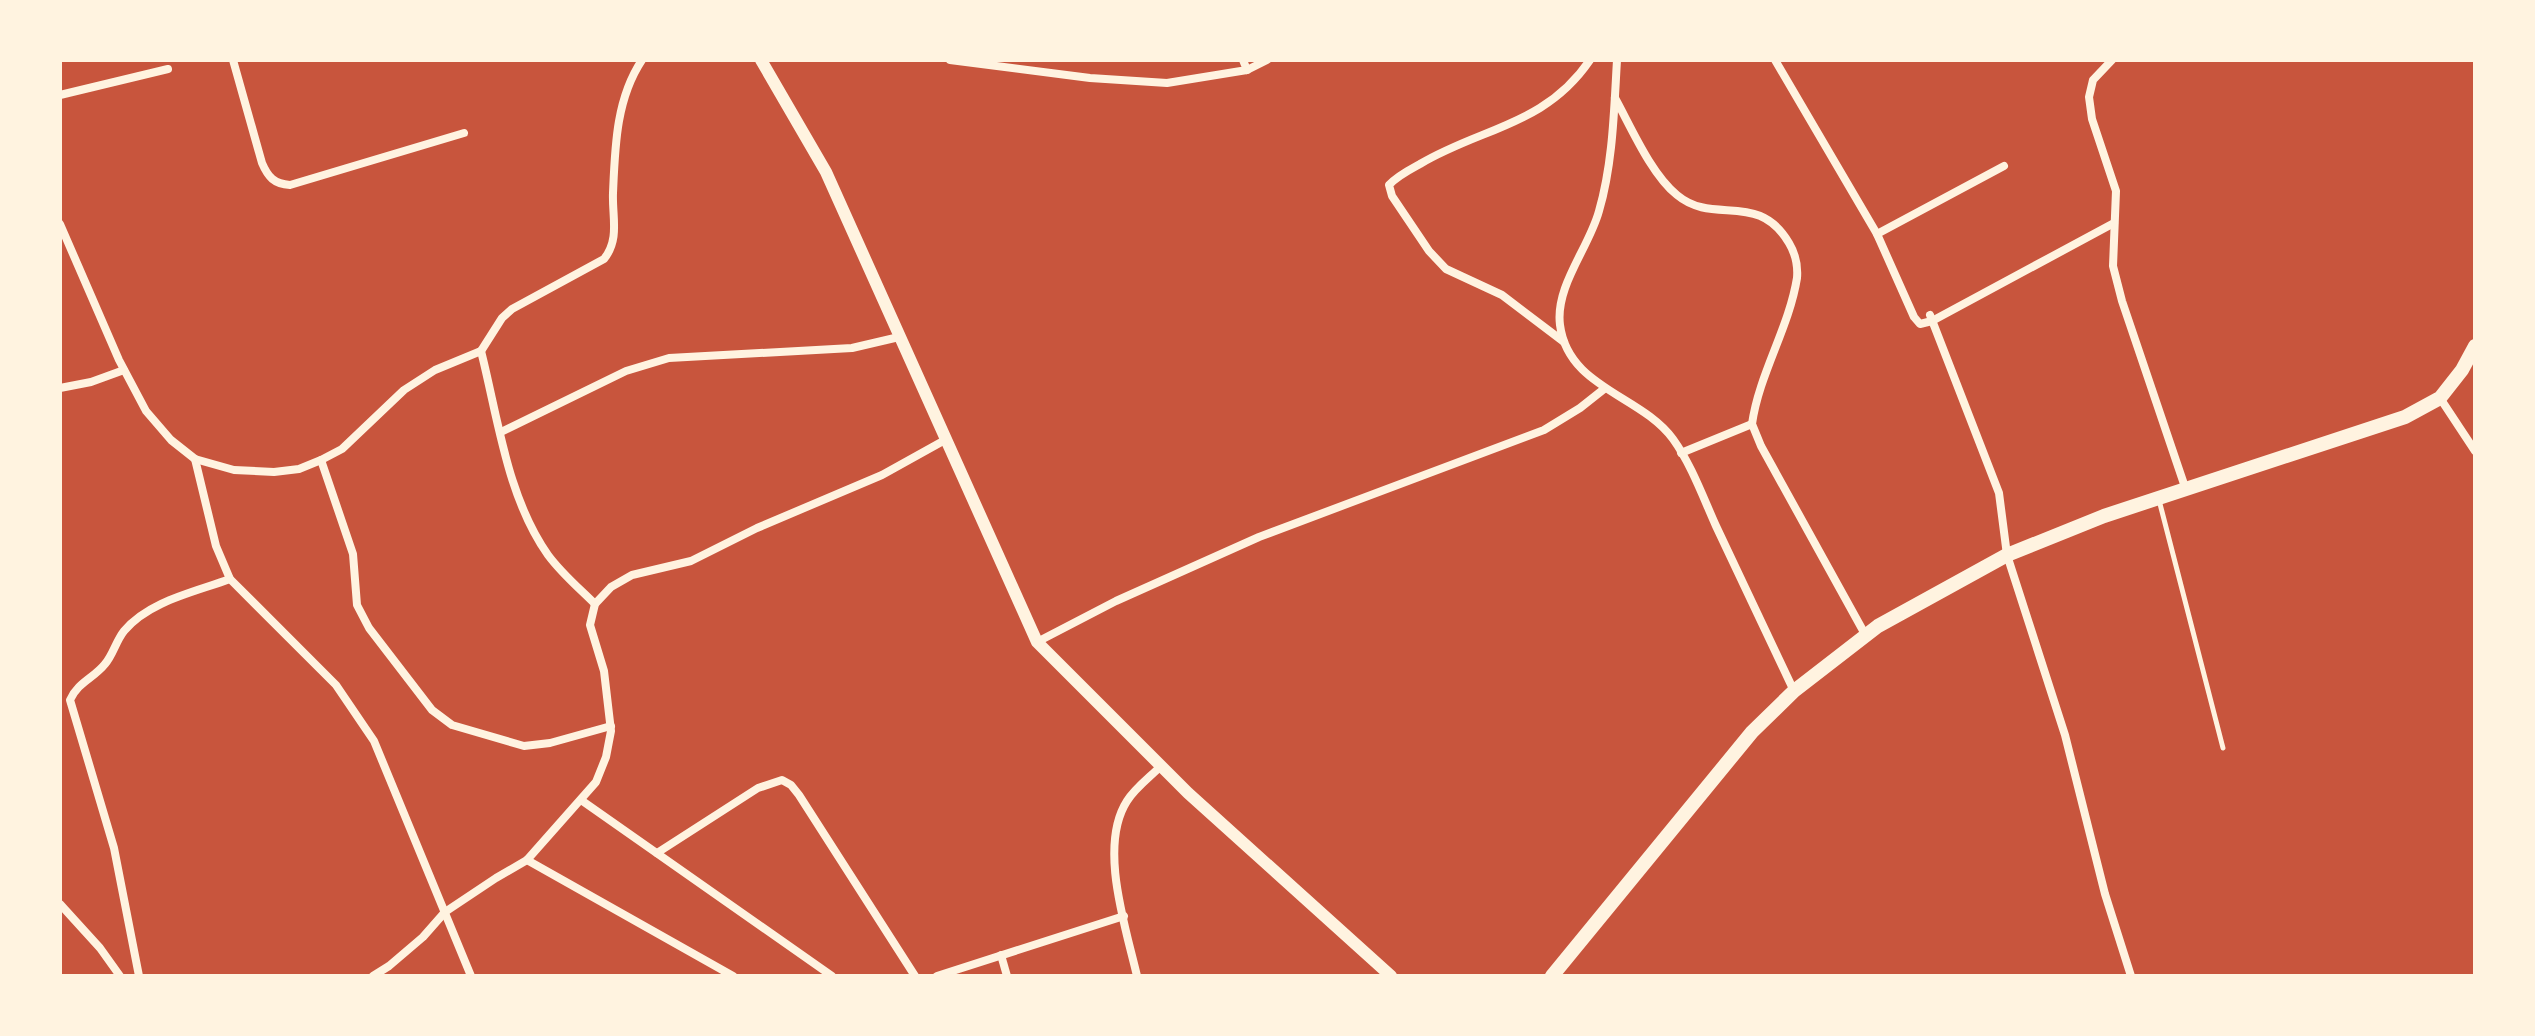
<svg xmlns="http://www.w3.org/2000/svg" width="2535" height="1036" font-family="'Public Sans',sans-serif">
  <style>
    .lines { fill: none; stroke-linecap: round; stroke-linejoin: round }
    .service { stroke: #fff3e0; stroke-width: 5 }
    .minor { stroke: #fff3e0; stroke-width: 8 }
    .tertiary { stroke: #fff3e0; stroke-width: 12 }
    .secondary { stroke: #fff3e0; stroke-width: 14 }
  </style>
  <rect width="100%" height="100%" fill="#c8553d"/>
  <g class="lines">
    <path class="service" d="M2159 500 2223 748"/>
    <g class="minor">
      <path d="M233 60 262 163C268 177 274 184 290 185L464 133"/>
      <path d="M950 60 1090 78 1167 83 1247 70 1243 60"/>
      <path d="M1617 60C1614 110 1613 163 1599 211 1589 248 1555 286 1560 325 1568 388 1641 395 1673 439 1691 464 1703 497 1716 526 1742 581 1768 636 1794 691"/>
      <path d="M1775 60 1877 234 1914 317 1920 324 1932 321 2114 223"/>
      <path d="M2112 60 2093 80 2089 97 2092 119 2116 191 2113 266 2122 301 2186 490"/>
      <path d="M1247 70 1267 60"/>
      <path d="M60 95 168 69"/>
      <path d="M1615 98C1631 127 1651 174 1677 195 1714 226 1758 190 1789 243 1795 253 1798 266 1797 278 1789 328 1759 374 1752 424L1761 446 1866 636"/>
      <path d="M60 224 119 360 146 411 171 440 195 459 234 470 274 472 299 469 321 460 342 449 404 390 435 370 481 351 502 318 512 309 604 259C620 239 612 217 613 193 615 147 616 99 642 60"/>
      <path d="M1877 234 2004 166"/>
      <path d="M1930 315 1999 493 2007 555 2065 735 2105 894 2131 976"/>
      <path d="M1564 342 1502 295 1446 269 1429 251 1392 196 1389 185C1397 176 1409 170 1420 164 1482 127 1545 126 1590 60"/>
      <path d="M481 351C498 418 507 497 548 555 562 574 579 588 595 604"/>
      <path d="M60 388 91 382 124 370"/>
      <path d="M2440 398 2475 451"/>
      <path d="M501 432 626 371 669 358 852 348 899 337"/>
      <path d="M1681 453 1752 424"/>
      <path d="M195 459 216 546 230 579 336 685 374 741 471 976"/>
      <path d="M321 460 353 554 357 605 369 628 432 710 452 725 524 746 550 743 611 726"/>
      <path d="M1037 642 1116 601 1259 537 1544 430 1580 408 1604 389"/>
      <path d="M581 800 832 976"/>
      <path d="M657 853 758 788 782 780 791 785 799 795 915 976"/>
      <path d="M527 860 733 976"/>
      <path d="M60 904 100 948 120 976"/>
      <path d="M1001 955 1007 976"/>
      <path d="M139 976 114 848 70 700C78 682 94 678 105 664 113 655 116 641 124 631 149 601 195 592 230 579"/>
      <path d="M373 976 389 966 423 937 445 912 496 878 527 860 596 782 606 757 611 731 604 671 590 625 595 604 611 587 632 575 691 561 757 528 882 475 945 440"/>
      <path d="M937 976 1124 916"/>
      <path d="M1137 976C1126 928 1098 846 1127 801 1135 788 1150 777 1161 766"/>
    </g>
    <path class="tertiary" d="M761 60 826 172 1037 642 1188 793 1391 976"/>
    <path class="secondary" d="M1552 976 1752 732 1794 691 1878 626 2007 555 2104 516 2405 417 2440 398 2462 370 2475 346"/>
  </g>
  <rect width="2535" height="1036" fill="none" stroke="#fff3e0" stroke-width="124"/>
</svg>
